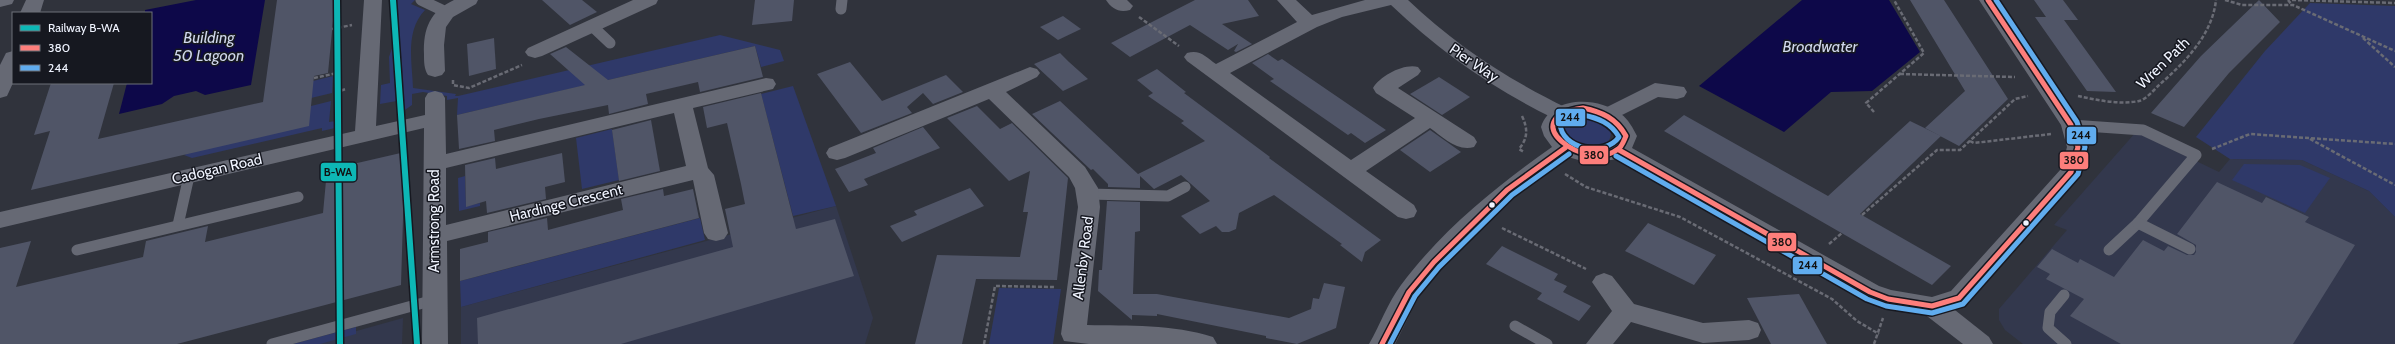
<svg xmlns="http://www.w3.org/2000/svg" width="2395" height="344" font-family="Cabin,sans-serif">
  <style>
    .built { fill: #33384d }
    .green { fill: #2f3969 }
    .water { fill: #0d0849 }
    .building { fill: #505567 }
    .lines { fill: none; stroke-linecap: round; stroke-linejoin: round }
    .path { stroke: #696b74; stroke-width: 2.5; stroke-dasharray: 4 2; stroke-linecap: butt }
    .service { stroke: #666974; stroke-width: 11 }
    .minor { fill: #666974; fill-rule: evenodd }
    .tertiary { fill: #666974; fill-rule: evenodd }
    .bus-1-casing { stroke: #161820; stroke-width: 8 }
    .bus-2-casing { stroke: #161820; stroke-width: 8 }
    .bus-1 { stroke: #fd7e7b; stroke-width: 5 }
    .bus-2 { stroke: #60acee; stroke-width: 5 }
    .rail-1-casing { stroke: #161820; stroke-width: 9 }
    .rail-1 { stroke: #0db7b5; stroke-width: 6 }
    .bus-dot { fill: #f0f4ff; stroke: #161820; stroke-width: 1.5 }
    .labels { text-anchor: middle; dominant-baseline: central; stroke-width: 3; stroke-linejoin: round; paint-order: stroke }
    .street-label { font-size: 15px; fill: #f0f4ff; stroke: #161820 }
    .water-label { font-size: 16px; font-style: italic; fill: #d0d7ec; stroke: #161820 }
    .line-badge { stroke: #161820; stroke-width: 1.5 }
    .pale-badge-label { font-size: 11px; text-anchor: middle; font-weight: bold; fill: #111 }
  </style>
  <rect width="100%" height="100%" fill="#30333c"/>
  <g class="built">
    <path d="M2136 132 2219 172 2230 159 2302 160 2369 191 2395 217V344H2023L2005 330 1999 320V309L2067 230 2054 225Z"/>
    <path d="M836 206 873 318 865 344H461V307Z"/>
    <path d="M403 318 402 344H310Z"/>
  </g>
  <g class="green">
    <path d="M396 0H415L411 4 425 10C405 31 412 61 413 88L456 94 455 96H458L720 35 780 50 784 61 761 67 755 46 457 115 458 98 447 100V96L423 92 412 94V105L402 112V100L380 104 381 85 390 83 389 57 397 34H395L398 22H396Z"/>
    <path d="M2310 3 2395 6V217L2369 191 2302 160 2230 159 2196 137 2265 51Z"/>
    <path d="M333 76 332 93 311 98 313 81Z"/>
    <path d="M793 86 836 206 793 216 761 94Z"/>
    <path d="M331 101 329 122 336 121 335 128 322 131V128L192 158 184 155 311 106Z"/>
    <path d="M1576 117C1590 116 1605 119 1611 133 1610 157 1568 147 1564 128L1566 123Z"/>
    <path d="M612 129 619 180 582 189 576 138Z"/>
    <path d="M2244 164 2300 165 2330 178 2305 213 2232 180Z"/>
    <path d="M465 176 466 206 480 203V206L459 211 458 178Z"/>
    <path d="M700 218 705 240 461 307 460 281Z"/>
    <path d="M999 288 1061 289 1053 344H989Z"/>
    <path d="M356 327V334L320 344H293Z"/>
  </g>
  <g class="water">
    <path d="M196 0H265L251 85 205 95 196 91 174 96 162 104 119 114 127 83H151V13H145V10Z"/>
    <path d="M1802 0H1889L1920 52 1872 91 1831 92 1784 132 1699 86Z"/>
  </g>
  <g class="building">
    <path d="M277 0H335L328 73 314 76 309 126 31 190 50 131 34 135 51 83H114L98 139 263 102Z"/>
    <path d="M542 0H582L597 12 570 25Z"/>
    <path d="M755 0H794L792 21 752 25Z"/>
    <path d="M1195 0H1248L1259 16 1222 24 1252 44 1236 52 1234 51 1238 44 1228 50 1190 25 1130 57 1111 43Z"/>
    <path d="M1910 0H1944L2008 99 1959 146 1925 128 1965 91Z"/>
    <path d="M2034 0H2063L2078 20H2064L2116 92 2087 91 2035 17H2046Z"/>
    <path d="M2259 0 2280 22 2229 73 2184 127 2151 113 2201 56Z"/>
    <path d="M1063 16 1081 29 1058 40 1040 27Z"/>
    <path d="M494 38 496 69 469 76 467 44Z"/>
    <path d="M755 46 763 77 700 92 698 82 646 94 648 104 609 114 608 105 539 119 494 130 495 141 459 149 457 115 585 85 550 54 566 47 608 80Z"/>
    <path d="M1060 53 1069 62 1088 79 1063 91 1034 64Z"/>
    <path d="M1268 54 1278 61 1282 59 1386 130 1365 143 1351 133 1348 135 1270 81 1274 79 1252 63Z"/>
    <path d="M850 62 882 101 946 75 963 92 933 104 923 93 907 107 912 113 861 133 817 74Z"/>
    <path d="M1157 69 1186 92 1184 93 1270 157 1269 158 1381 240 1365 252 1362 262 1340 245 1342 244 1274 195 1239 213 1236 229 1229 232H1222L1216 226 1200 234 1181 216 1210 201 1181 175 1154 189 1140 176V188L1108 187V184L1093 169 1091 170 1032 114 1060 101 1138 174 1205 141 1181 123 1184 121 1148 96 1153 93 1137 80Z"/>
    <path d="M1439 77 1470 97 1442 115 1410 94Z"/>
    <path d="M761 93 796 229 835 219 854 276 621 344H478L477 318 733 247 725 209 745 204 741 184 727 123 707 128 703 107Z"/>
    <path d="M977 106 1000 129 1012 123 1068 178 1057 280 976 279 962 344H915L937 255 1020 257 1028 212H1023L1030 171 1009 181 947 118Z"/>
    <path d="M1684 115 1828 196 1910 121 1941 136 1860 214 1951 266 1932 285 1664 131Z"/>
    <path d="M651 120 660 171 619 181 612 130Z"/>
    <path d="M923 127 940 148 864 179 868 185 849 192 835 169 876 153 873 148Z"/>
    <path d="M1430 130 1461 152 1430 172 1400 150Z"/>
    <path d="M405 152 401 285 177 344H0V248L31 241 16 287 143 257 146 241 208 226 205 242 323 213 327 170Z"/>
    <path d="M562 153 565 182 545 187 546 199 487 213 486 201 466 207 465 165 495 158 496 169Z"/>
    <path d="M2217 182 2262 203 2266 197 2309 217 2305 222 2355 245 2293 344H2121L2070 316 2084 299 2046 279 2050 274 2037 267 2052 249 2078 263 2080 259 2114 277 2143 240 2164 251 2168 246 2187 255H2194L2196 252V245L2177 234Z"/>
    <path d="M970 188 984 206 902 242 890 226 917 215 914 211Z"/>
    <path d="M663 189 664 196 693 189 699 218 460 281V249L488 242V232L547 218 548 230 623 210 621 199Z"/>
    <path d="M1107 201 1140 202V231L1135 232 1133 294H1157L1289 318 1311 309 1313 298 1319 299 1324 283 1345 287 1336 328 1297 344 1266 338V336L1157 314V316L1132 315V320L1098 291 1099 270H1102Z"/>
    <path d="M1648 223 1716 255 1694 285 1625 251Z"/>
    <path d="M1502 246 1558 274 1554 280 1567 286 1563 292 1591 306 1579 321 1537 299 1542 293 1486 264Z"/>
    <path d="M1799 294 1827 344H1771L1747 298Z"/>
  </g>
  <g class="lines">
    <g class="path">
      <path d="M2225 0 2242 5H2293L2395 51"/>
      <path d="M2288 0 2292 5"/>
      <path d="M2292 0 2395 3"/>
      <path d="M1139 17 1179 46"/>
      <path d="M332 29 352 25"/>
      <path d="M2363 38 2395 67"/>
      <path d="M1900 74 2015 77"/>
      <path d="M314 78 337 73 336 92 346 89"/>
      <path d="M453 80V85L469 88 522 65"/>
      <path d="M2078 96C2097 100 2119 105 2139 101 2145 100 2153 91 2158 86 2184 63 2212 36 2216 0"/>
      <path d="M1874 112 1866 103 1924 53 1894 0"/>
      <path d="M1522 116C1528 129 1528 138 1519 149L1524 152"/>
      <path d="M2310 139 2395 185"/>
      <path d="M1970 141 1974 143 2051 134"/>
      <path d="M2212 149 2250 134 2395 144"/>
      <path d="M1565 174 1586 187 1680 217 1832 299 1857 321 1879 334"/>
      <path d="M1862 215 1937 150H1960L2015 99 2028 96"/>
      <path d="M1502 228 1586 269"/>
      <path d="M1829 244 1842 233"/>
      <path d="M984 344 995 286 1055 287"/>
      <path d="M1874 344 1883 318"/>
    </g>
    <g class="service">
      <path d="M421 0 446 12"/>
      <path d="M841 9 842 0"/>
      <path d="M592 26 610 43"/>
      <path d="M2071 125 2143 130 2196 155 2138 223 2109 250"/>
      <path d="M1089 194 1168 196 1185 187"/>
      <path d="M2138 223 2190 249"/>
      <path d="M178 225 189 176"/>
      <path d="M77 250 298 197"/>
      <path d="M2064 295 2050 312 2048 328 2066 344"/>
      <path d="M1515 326 1547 344"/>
      <path d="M272 344 434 300"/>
    </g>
    <g class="minor">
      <path d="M0 0H14L12 4 0 7Z"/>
      <path d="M26 0H44L40 13H20Z"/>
      <path d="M364 0H382L376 126 425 115V98L428 93 435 91 442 93 445 98 446 154 766 78 773 79 776 84 773 89 693 108 708 168 714 175 728 233 724 239 716 241 708 239 704 233 693 180 447 241 448 344H422L424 128 0 228V212L355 131ZM674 113 686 166 446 225V168Z"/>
      <path d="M454 0H478L476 4 453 17 446 27 444 45 445 71 442 75 435 77 428 75C424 69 424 62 424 54 423 29 430 11 454 0Z"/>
      <path d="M633 0H658L656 4 542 56 535 58 528 56 525 52 528 48Z"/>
      <path d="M1106 0H1127L1133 6 1130 10C1119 13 1112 9 1106 0Z"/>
      <path d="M1277 0H1296L1312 15 1365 0H1408C1455 45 1509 80 1567 108L1570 113 1567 118 1560 120 1553 118C1492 88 1439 51 1391 5L1342 17 1317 27 1230 73 1351 160 1415 118 1376 93 1373 88C1380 76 1404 63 1418 67L1421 71 1418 75 1398 88 1474 137 1477 142 1474 147C1457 152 1443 137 1430 128L1366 171 1414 205 1417 211 1414 217 1406 219 1398 217 1187 61 1184 57 1187 53C1200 49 1206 57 1216 64L1297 22Z"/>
      <path d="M13 51V83L7 96 0 98V65L6 53Z"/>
      <path d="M1030 67 1037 69 1040 73 1037 77 1006 92 1085 167 1098 188 1100 207 1087 325C1128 326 1173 324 1213 337L1217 344H1089L1064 341 1061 334 1078 207 1075 188 1069 177 989 99 845 158 837 160 829 158 826 153 829 148Z"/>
      <path d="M1655 83 1684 87 1687 92 1684 97 1677 99 1658 97 1608 122 1601 120 1598 115 1601 110Z"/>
      <path d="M1604 273 1612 276 1634 304 1703 323 1749 320 1758 323 1761 330 1758 337 1749 340 1703 343 1631 322 1613 344H1586L1612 311 1592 282 1596 276Z"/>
      <path d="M1932 297 1941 299 1989 337 1993 344H1963L1923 313 1920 306 1923 299Z"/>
    </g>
    <path class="tertiary" d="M1979 0H1997L2082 125 2089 147 2079 177 1968 304 1932 315 1888 308 1861 298 1618 159 1589 163 1568 157 1515 195 1442 268 1418 298 1395 344H1369C1380 325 1388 302 1401 285 1442 230 1497 186 1552 147L1544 136 1541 127C1551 96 1597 96 1621 114 1628 119 1633 128 1637 136L1632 148 1879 286 1891 290 1932 297 1951 291 2061 169 2067 147 2061 125ZM1583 115C1597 117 1609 122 1615 136 1607 170 1526 126 1583 115Z"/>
    <g class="bus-1-casing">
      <g id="bus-1">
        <path d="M1583 108C1602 112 1616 118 1626 136 1624 140 1622 147 1618 149 1587 174 1511 118 1583 108Z"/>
        <path d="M1619 150 1870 292 1888 299 1932 306 1959 298 2071 172 2078 147 2071 125 1988 0"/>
        <path d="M1382 344 1409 292 1434 262 1507 190 1565 148"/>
      </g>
    </g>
    <g class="bus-2-casing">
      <g id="bus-2">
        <path d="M1583 115C1598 118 1611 123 1619 137 1605 157 1561 150 1560 123L1567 118Z"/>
        <path d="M1616 156 1867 299 1886 306 1932 313 1963 304 2078 174 2085 147 2077 122 1996 0"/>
        <path d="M1390 344 1415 296 1439 267 1512 195 1569 154"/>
      </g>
    </g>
    <use href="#bus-1" class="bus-1"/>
    <use href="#bus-2" class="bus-2"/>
    <g class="rail-1-casing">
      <g id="rail-1">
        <path d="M337 0 340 344"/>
        <path d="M393 0 417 344"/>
      </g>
    </g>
    <use href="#rail-1" class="rail-1"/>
  </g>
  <g class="bus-dot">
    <circle cx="1492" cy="205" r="3.5"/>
    <circle cx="2026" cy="223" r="3.5"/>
  </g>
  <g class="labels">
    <g class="street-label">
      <text transform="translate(1474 63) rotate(34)">Pier Way</text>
      <text transform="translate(2163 63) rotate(-44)">Wren Path</text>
      <text transform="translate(217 169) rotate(-13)">Cadogan Road</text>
      <text transform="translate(566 203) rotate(-14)">Hardinge Crescent</text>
      <text transform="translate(434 221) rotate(-90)">Armstrong Road</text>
      <text transform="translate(1083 258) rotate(-83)">Allenby Road</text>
    </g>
    <g class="water-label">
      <text x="209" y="37">Building<tspan x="209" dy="18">50 Lagoon</tspan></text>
      <text x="1820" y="46">Broadwater</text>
    </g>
  </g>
  <g class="line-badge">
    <rect x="1555" y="108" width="31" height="19" rx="4" fill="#60acee"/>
    <rect x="2066" y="126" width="31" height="19" rx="4" fill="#60acee"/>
    <rect x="1579" y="145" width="30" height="20" rx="4" fill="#fd7e7b"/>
    <rect x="2059" y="151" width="30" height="19" rx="4" fill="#fd7e7b"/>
    <rect x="320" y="162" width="37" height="20" rx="4" fill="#0db7b5"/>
    <rect x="1767" y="232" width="30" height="20" rx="4" fill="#fd7e7b"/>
    <rect x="1792" y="256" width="31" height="19" rx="4" fill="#60acee"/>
  </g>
  <g class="pale-badge-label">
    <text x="1570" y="121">244</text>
    <text x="2081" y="139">244</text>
    <text x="1594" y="159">380</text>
    <text x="2074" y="164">380</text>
    <text x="338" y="176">B-WA</text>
    <text x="1782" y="246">380</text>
    <text x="1808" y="269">244</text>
  </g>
  <rect x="12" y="12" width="140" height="72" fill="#161820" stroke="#6d7079"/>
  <rect x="20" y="25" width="20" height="6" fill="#0db7b5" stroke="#6d7079"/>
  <text x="48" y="32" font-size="12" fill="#f0f4ff">Railway B-WA</text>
  <rect x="20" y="45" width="20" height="6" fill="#fd7e7b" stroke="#6d7079"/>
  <text x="48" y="52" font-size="12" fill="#f0f4ff">380</text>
  <rect x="20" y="65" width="20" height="6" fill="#60acee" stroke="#6d7079"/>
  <text x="48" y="72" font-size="12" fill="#f0f4ff">244</text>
</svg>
